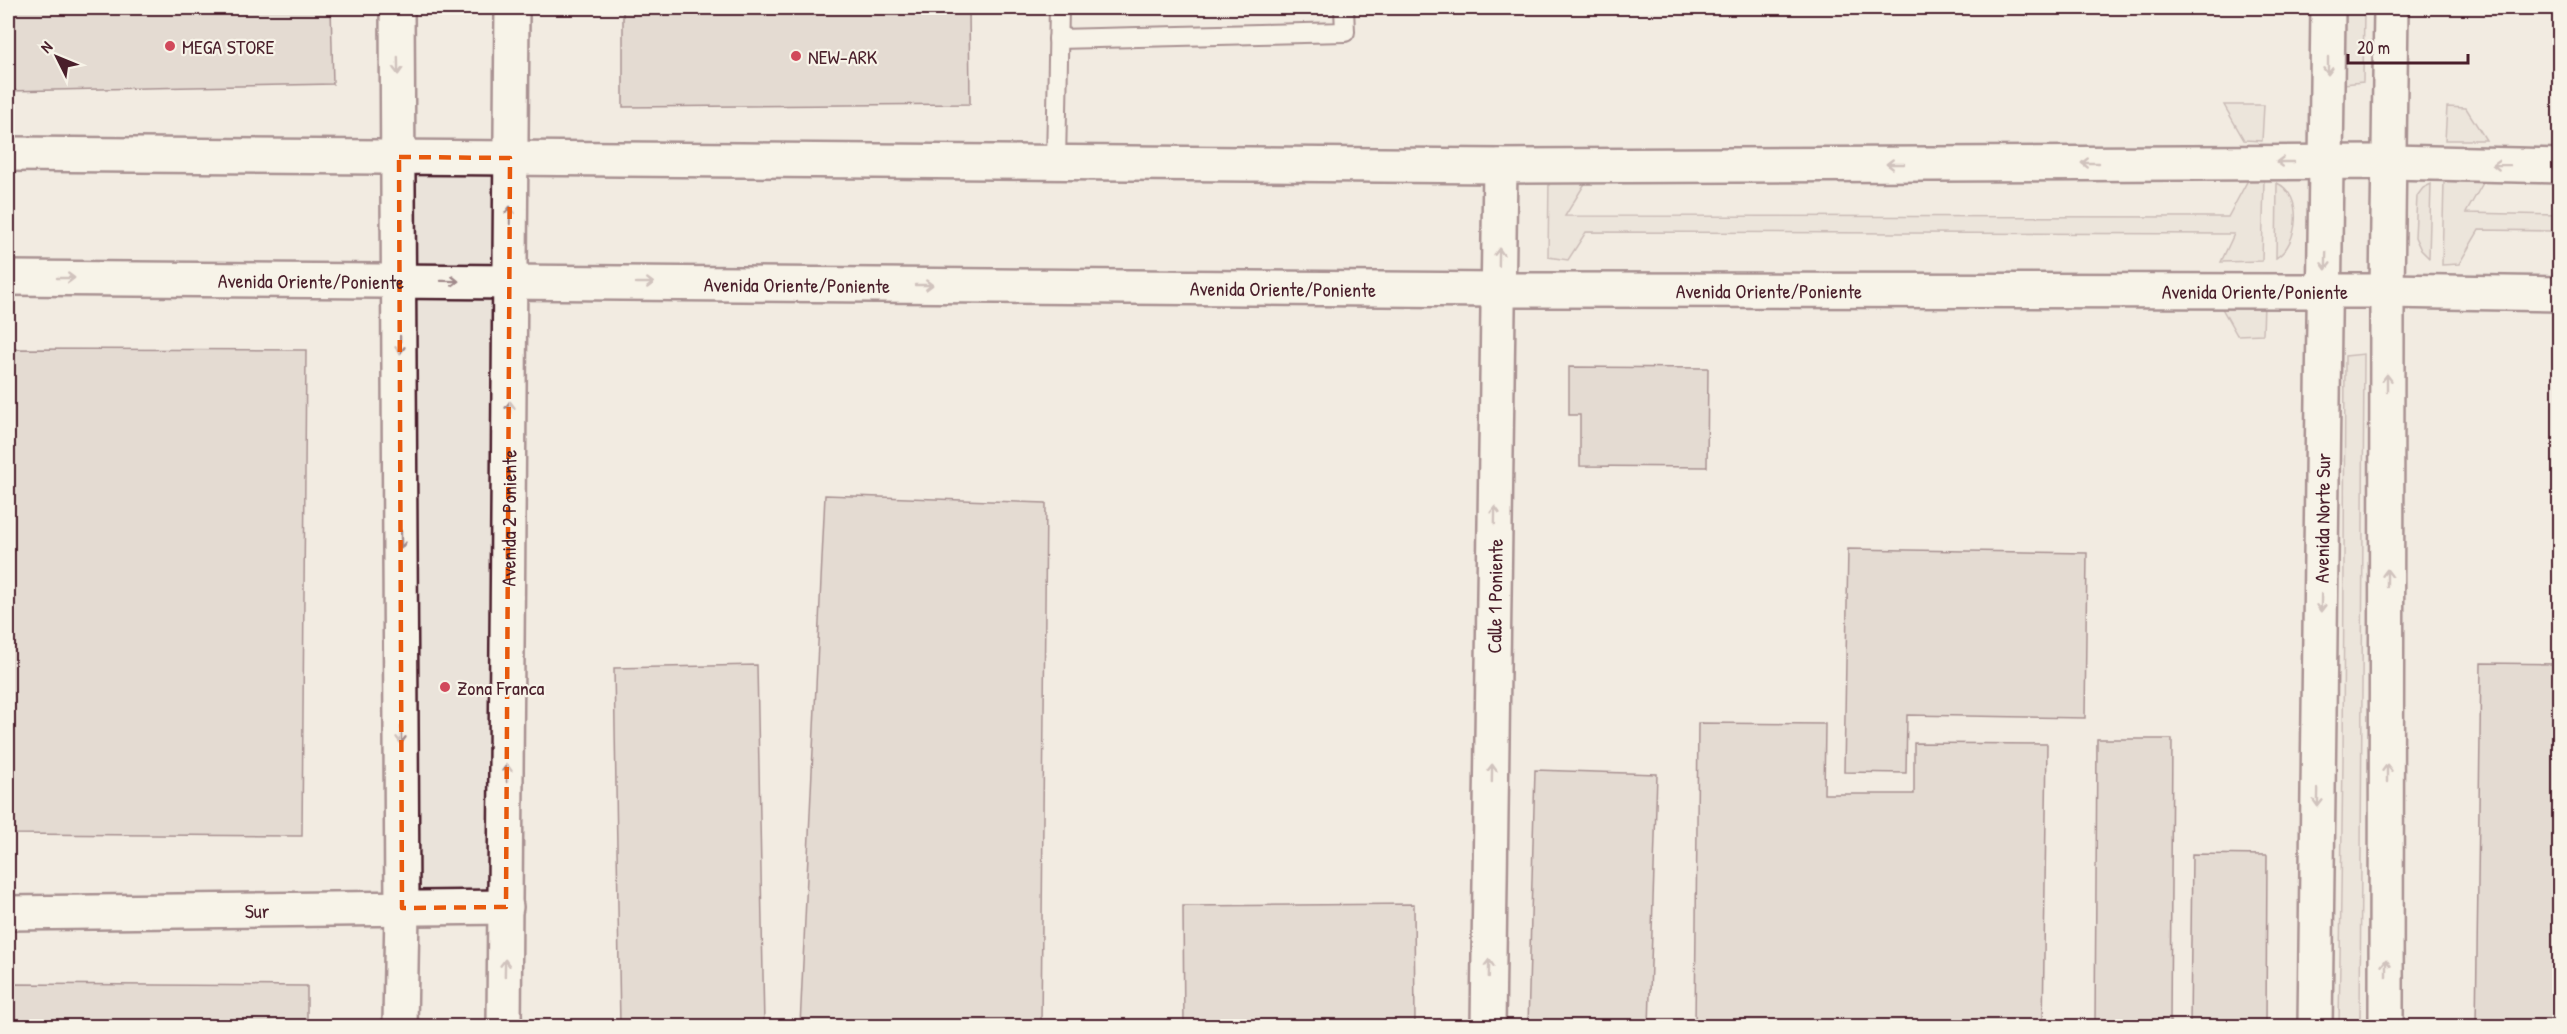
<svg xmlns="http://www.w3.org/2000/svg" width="2567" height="1034" font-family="'Patrick Hand',sans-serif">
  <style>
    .built { fill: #eae3da }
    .green { fill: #ded4cc; stroke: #947a7c; stroke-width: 1.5 }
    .building { fill: #ccbfb9; stroke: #4a1f2b; stroke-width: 1.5 }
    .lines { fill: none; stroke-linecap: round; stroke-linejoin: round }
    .lane-casing { stroke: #4a1f2b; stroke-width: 22 }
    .street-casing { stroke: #4a1f2b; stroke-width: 38 }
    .secondary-casing { stroke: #4a1f2b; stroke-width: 38 }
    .lane { stroke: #f7f3e8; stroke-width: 18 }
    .street { stroke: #f7f3e8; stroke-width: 33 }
    .secondary { stroke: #f7f3e8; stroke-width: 33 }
    .oneway { stroke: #a0898a }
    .marked { fill: none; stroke: #e8590c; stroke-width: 4.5; stroke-dasharray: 12 8; stroke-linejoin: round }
    .poi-dot { fill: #d1495b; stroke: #f7f3e8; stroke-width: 2 }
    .labels { text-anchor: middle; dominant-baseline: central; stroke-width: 4.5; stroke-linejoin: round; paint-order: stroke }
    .poi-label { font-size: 20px; fill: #4a1f2b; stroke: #f7f3e8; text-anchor: start }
    .street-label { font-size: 20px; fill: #4a1f2b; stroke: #f7f3e8 }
  </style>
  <rect width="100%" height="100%" fill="#f7f3e8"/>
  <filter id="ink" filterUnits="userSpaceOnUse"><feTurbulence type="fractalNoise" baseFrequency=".0167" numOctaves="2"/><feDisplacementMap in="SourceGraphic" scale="12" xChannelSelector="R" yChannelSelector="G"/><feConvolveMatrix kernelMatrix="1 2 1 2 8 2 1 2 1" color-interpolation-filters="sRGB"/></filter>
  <g filter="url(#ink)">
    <rect class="built" x="8" y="8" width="2551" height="1018"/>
    <g class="green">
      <path d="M2345 8H2364L2363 82 2344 84Z"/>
      <path d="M2224 105H2264L2262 141 2244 140Z"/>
      <path d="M2447 107 2466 108 2486 140H2445Z"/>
      <path d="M1589 177 1565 216 2228 217 2248 180H2264L2262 261 2221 262 2234 234 1586 232 1568 260 1548 257 1549 178Z"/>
      <path d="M2444 181 2483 183 2466 213 2559 215V231L2479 230 2459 264 2442 265Z"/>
      <path d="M2277 183C2304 195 2299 244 2276 258Z"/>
      <path d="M2431 184 2429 258 2421 250 2415 237 2417 196 2423 188Z"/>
      <path d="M2219 303H2264L2263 334 2237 335Z"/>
      <path d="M2364 354 2360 1026H2339L2343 761 2345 356Z"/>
    </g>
    <g class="building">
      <path d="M8 8H331L333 84 8 91Z"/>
      <path d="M623 8H969L970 104 623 107Z"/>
      <path d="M8 349 306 350 302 836 8 834Z"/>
      <path d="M1569 367 1708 368 1707 467 1580 466V415H1569Z"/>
      <path d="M825 495 1046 503 1041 1026H800Z"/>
      <path d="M1848 549 2087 553 2085 718 1907 715 1906 773 1844 772Z"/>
      <path d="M2481 663 2560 664V1026H2476Z"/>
      <path d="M757 665 764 1026H620L614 668Z"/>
      <path d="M1698 723 1825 724 1824 794H1914V743L2047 744 2043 1026H1695Z"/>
      <path d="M2097 739H2172L2170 1026H2095Z"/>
      <path d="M1535 770 1657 774 1649 1026H1528Z"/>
      <path d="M2192 854 2267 855 2266 1026H2190Z"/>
      <path d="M1414 904 1415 1026H1184L1183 906Z"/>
      <path d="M14 984 307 986V1026H13Z"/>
    </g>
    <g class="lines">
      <g class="lane-casing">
        <g id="lane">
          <path d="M1058 39 1345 32 1344 8"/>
          <path d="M1056 162 1059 8"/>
        </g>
      </g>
      <g class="street-casing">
        <g id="street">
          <path d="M397 8 402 908 400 1026"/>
          <path d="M8 154 1500 166 2390 162 2560 166"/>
          <path id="s1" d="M8 278 1498 290 2387 291 2560 294"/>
          <path id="s2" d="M8 913 506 907"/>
          <path id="s3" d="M504 1026 512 8"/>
          <path id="s4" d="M1488 1026 1500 166"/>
        </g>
      </g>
      <g class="secondary-casing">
        <g id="secondary">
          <path id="s5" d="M2315 1026 2328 8"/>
          <path d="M2386 1026 2387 291 2391 8"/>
        </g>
      </g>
      <use href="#lane" class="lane"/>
      <use href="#street" class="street"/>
      <use href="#secondary" class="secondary"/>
    </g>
    <defs><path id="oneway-shaft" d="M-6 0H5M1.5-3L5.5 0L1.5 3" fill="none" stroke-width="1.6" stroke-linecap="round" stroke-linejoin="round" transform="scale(1.5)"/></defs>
    <g class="oneway">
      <use href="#oneway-shaft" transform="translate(398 66) rotate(89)"/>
      <use href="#oneway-shaft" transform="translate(2328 66) rotate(90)"/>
      <use href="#oneway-shaft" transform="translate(2285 162) rotate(180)"/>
      <use href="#oneway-shaft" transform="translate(2090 163) rotate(180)"/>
      <use href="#oneway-shaft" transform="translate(1895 164) rotate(180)"/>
      <use href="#oneway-shaft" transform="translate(2501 165) rotate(-179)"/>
      <use href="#oneway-shaft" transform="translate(510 215) rotate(-90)"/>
      <use href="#oneway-shaft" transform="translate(1499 257) rotate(-89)"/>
      <use href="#oneway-shaft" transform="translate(2326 261) rotate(91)"/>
      <use href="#oneway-shaft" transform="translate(66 278)"/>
      <use href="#oneway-shaft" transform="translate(450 281) rotate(1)"/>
      <use href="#oneway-shaft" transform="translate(645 283)"/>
      <use href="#oneway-shaft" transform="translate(924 285)"/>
      <use href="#oneway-shaft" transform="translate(400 345) rotate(90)"/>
      <use href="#oneway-shaft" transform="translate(2387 383) rotate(-90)"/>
      <use href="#oneway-shaft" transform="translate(510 410) rotate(-90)"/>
      <use href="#oneway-shaft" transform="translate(1495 515) rotate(-89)"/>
      <use href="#oneway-shaft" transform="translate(401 540) rotate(90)"/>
      <use href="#oneway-shaft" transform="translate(2387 578) rotate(-90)"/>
      <use href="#oneway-shaft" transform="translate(2321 603) rotate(91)"/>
      <use href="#oneway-shaft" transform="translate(401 735) rotate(90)"/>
      <use href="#oneway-shaft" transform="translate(507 773) rotate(-90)"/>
      <use href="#oneway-shaft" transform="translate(1492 773) rotate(-89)"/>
      <use href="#oneway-shaft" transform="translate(2387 773) rotate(-90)"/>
      <use href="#oneway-shaft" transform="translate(2318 798) rotate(91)"/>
      <use href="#oneway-shaft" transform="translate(505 968) rotate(-89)"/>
      <use href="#oneway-shaft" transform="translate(1489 968) rotate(-89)"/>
      <use href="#oneway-shaft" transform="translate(2386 968) rotate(-90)"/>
    </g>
  </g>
  <path d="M0 0H2567V1034H0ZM399 157 510 158 506 907 402 908Z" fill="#f7f3e8" fill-opacity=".55" fill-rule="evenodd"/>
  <path class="marked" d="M399 157 510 158 506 907 402 908Z"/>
  <g class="poi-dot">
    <circle cx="170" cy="46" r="6"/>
    <circle cx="796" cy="56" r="6"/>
    <circle cx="445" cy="687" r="6"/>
  </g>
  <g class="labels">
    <g class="poi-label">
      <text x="182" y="46">MEGA STORE</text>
      <text x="808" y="56">NEW-ARK</text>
      <text x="457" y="687">Zona Franca</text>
    </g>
    <g class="street-label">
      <text stroke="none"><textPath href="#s1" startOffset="303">Avenida Oriente/Poniente</textPath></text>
      <text stroke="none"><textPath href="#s1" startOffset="789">Avenida Oriente/Poniente</textPath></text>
      <text stroke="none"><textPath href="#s1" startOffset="1275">Avenida Oriente/Poniente</textPath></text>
      <text stroke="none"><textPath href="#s1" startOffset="1761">Avenida Oriente/Poniente</textPath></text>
      <text stroke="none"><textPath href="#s1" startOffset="2247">Avenida Oriente/Poniente</textPath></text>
      <text stroke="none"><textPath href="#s3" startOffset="508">Avenida 2 Poniente</textPath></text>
      <text stroke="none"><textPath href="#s5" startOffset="508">Avenida Norte Sur</textPath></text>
      <text stroke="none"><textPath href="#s4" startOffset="430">Calle 1 Poniente</textPath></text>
      <text stroke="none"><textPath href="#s2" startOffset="249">Sur</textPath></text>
    </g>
  </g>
  <rect width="2567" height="1034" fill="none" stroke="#f7f3e8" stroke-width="30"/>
  <rect x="15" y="15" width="2537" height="1004" fill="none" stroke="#4a1f2b" stroke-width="2" filter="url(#ink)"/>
  <g transform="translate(57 57) rotate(313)" stroke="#f7f3e8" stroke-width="4.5" paint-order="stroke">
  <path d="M0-4.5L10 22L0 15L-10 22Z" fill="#4a1f2b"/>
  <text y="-9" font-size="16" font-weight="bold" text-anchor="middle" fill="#4a1f2b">N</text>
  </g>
  <path d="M2348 54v9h120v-9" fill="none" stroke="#4a1f2b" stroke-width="3"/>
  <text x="2357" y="54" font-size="18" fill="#4a1f2b" stroke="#f7f3e8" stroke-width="4.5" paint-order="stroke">20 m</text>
</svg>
